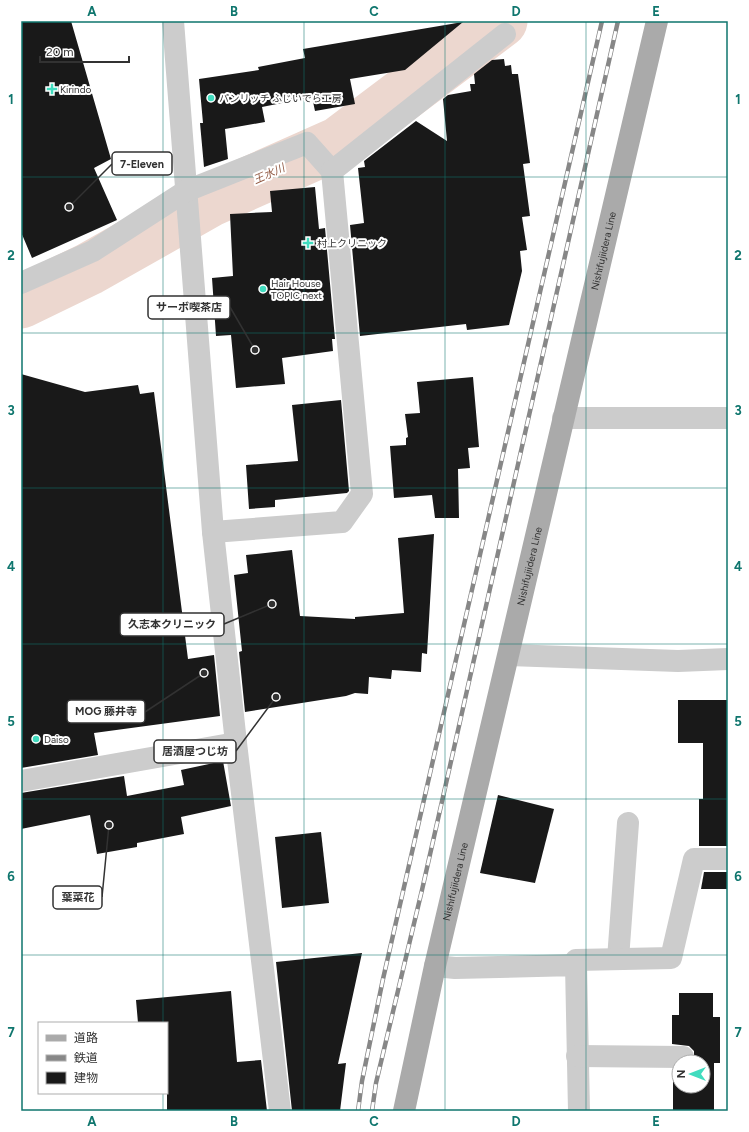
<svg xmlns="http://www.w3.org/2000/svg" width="749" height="1132" font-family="Figtree,'Noto Sans JP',sans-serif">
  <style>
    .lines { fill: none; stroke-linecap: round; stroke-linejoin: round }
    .river { stroke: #ecd7cf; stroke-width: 53 }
    .building { fill: #191919 }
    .minor { stroke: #ccc; stroke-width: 22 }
    .major { stroke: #aaa; stroke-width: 22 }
    .rail-casing { stroke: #878787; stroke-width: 4.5 }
    .rail { stroke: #fff; stroke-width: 3; stroke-dasharray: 9; stroke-linecap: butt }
    .grid { fill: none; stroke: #0f766e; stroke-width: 1; stroke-opacity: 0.55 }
    .poi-dot { fill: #41dcbf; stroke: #fff; stroke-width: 1.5 }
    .labels { text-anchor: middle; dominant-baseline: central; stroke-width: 4; stroke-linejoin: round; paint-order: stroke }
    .poi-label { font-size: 10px; fill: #323232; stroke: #fff; text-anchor: start }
    .street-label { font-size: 10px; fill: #323232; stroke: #fff }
    .water-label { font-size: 11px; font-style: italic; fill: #915943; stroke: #fff }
    .leader { fill: none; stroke: #323232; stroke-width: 1.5 }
    .callout-dot { fill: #323232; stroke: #fff; stroke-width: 1.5 }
    .callout { fill: #fff; stroke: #323232; stroke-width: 1.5 }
    .callout-label { font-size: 11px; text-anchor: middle; font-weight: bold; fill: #323232 }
    .neatline { fill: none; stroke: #0f766e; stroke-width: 1.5 }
    .grid-label { font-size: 13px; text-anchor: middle; font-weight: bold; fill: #0f766e }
  </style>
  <rect width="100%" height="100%" fill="#fff"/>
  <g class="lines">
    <path class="river" d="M21 302 89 269 211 200 339 143 501 21"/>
  </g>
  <g class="building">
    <path d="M21 21H71L111 159 94 168 117 220 32 258 21 232Z"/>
    <path d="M463 22 405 70 350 79 355 104 315 111 312 97 262 107 265 122 225 129 228 159 204 167 200 123H203L199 79 259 70 258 67 305 58 303 49Z"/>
    <path d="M504 59 505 66 511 65 512 74H518L530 163 523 164 530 216 522 217 527 250 520 251 522 271 509 325 467 330 466 324 360 336 350 225 364 223 358 168 365 167 364 161 416 121 447 141 443 99 448 95 471 91 470 84H475L474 74 492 60Z"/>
    <path d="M315 187 319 229 325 228 335 339H332L333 351 282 358 285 384 236 388 231 335 216 336 212 278 233 276 230 214 272 212 270 191Z"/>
    <path d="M21 374 85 392 138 385 140 394 154 392 188 659 214 655 220 716 94 733 98 755 21 768Z"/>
    <path d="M473 377 479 447 468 448 470 468 458 469 459 518H435L432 495 394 498 390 446 406 445V438L408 437 405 414 420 413 417 382Z"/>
    <path d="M341 400 349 491 347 493 275 500V507L249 509 246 465 298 461 292 405Z"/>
    <path d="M434 534 427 654 422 653 421 672 392 670 391 679 369 677 368 694 355 693 346 696 245 712 239 652 242 651 234 575 248 573 246 555 292 550 300 616 355 619V617L404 613 398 538Z"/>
    <path d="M678 700H728V846H699V799H703V743H678Z"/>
    <path d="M223 761 231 806 181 817 184 834 137 843V847L97 854 90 815 21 829V793L124 776 127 796 184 785 181 770Z"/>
    <path d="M498 795 554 809 535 883 480 873Z"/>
    <path d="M321 832 329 903 282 908 275 837Z"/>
    <path d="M704 872H728V889H701Z"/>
    <path d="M362 953 338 1064 346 1063 340 1111H292L276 962Z"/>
    <path d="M231 991 237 1062 261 1060 267 1111H167V1023H138L136 1000Z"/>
    <path d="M679 993H713V1017H720V1063H714V1111H673V1069H679V1086H703V1062H694V1051L689 1046 672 1044V1015H679Z"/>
  </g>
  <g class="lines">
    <g class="minor">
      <path d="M173 21 213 532 236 743 280 1111"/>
      <path d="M21 283 93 251 186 191 307 143 332 171"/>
      <path d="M563 418H728"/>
      <path d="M213 532 342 522 362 494 332 171 505 34"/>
      <path d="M509 655 678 661 728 659"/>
      <path d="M21 781 236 743"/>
      <path d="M618 959 628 823"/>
      <path d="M576 965V960L671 958 694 859H728"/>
      <path d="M435 966 455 968 576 965 579 1111"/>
      <path d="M577 1056 683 1057"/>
    </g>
    <path class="major" id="s1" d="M404 1111 435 966 657 21"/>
    <g class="rail-casing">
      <g id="rail">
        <path d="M358 1111 362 1081 383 979 602 21"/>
        <path d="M372 1111 376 1083 422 890 618 21"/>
      </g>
    </g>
    <use href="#rail" class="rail"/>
  </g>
  <path class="grid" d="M163 21V1023M304 21V1111M445 21V1111M586 21V1111M21 177H728M21 333H728M21 488H728M21 644H728M21 799H728M21 955H728M163 1093V1111"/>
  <g class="poi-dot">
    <path d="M50 83h4v4h4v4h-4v4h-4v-4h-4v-4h4z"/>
    <circle cx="211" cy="98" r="4"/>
    <path d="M306 237h4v4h4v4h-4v4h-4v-4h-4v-4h4z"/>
    <circle cx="263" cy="289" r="4"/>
    <circle cx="36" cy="739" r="4"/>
  </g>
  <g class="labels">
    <g class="poi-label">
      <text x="60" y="89">Kirindo</text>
      <text x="219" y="98">パンリッチ ふじいでら工房</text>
      <text x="317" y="243">村上クリニック</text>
      <text x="271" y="283">Hair House<tspan x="271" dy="12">TOPIC next</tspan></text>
      <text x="44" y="739">Daiso</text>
    </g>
    <g class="street-label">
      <text stroke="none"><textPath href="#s1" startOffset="883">Nishifujiidera Line</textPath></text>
      <text stroke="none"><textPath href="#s1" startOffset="559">Nishifujiidera Line</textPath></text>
      <text stroke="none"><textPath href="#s1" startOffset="235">Nishifujiidera Line</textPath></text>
    </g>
    <g class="water-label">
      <text transform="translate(269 174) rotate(-24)">王水川</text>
    </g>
  </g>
  <path class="leader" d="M69 207L112 164M255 350L230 307M272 604L224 624M204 673L145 712M276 697L236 751M109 825L102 897"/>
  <g class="callout-dot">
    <circle cx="69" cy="207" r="4"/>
    <circle cx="255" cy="350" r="4"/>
    <circle cx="272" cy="604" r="4"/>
    <circle cx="204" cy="673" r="4"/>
    <circle cx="276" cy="697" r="4"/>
    <circle cx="109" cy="825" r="4"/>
  </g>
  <g class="callout">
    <rect x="112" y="152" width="60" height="23" rx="4"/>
    <rect x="148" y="296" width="82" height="23" rx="4"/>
    <rect x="120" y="613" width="104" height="23" rx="4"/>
    <rect x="67" y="700" width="78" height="23" rx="4"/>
    <rect x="154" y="740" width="82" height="23" rx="4"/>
    <rect x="53" y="886" width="49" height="23" rx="4"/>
  </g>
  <g class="callout-label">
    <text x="142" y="168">7-Eleven</text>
    <text x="189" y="311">サーボ喫茶店</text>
    <text x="172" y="628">久志本クリニック</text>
    <text x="106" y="715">MOG 藤井寺</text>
    <text x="195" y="755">居酒屋つじ坊</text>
    <text x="78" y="901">葉菜花</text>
  </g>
  <rect width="749" height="1132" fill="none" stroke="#ffffff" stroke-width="44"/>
  <rect x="38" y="1022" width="130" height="72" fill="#ffffff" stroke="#adadad"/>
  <rect x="46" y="1035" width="20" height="6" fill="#aaaaaa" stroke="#adadad"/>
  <text x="74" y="1042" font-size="12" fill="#323232">道路</text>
  <rect x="46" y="1055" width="20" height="6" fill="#878787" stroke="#adadad"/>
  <text x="74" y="1062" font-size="12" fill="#323232">鉄道</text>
  <rect x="46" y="1072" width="20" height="12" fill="#191919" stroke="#adadad"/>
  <text x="74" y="1082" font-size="12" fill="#323232">建物</text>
  <g transform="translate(691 1074) rotate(270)"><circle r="19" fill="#ffffff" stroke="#adadad"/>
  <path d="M0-3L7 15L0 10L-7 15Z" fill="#41dcbf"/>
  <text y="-6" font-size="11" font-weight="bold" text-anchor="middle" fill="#323232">N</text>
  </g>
  <path d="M40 56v6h89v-6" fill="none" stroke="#323232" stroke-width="2"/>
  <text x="46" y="56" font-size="12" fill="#323232" stroke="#ffffff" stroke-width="3" paint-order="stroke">20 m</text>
  <rect x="22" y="22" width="705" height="1088" class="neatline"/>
  <g class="grid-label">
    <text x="92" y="16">A</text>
    <text x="234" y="16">B</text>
    <text x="374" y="16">C</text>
    <text x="516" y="16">D</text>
    <text x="656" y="16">E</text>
    <text x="11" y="104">1</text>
    <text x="738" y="104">1</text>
    <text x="11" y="260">2</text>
    <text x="738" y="260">2</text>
    <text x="11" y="415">3</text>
    <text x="738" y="415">3</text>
    <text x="11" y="571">4</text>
    <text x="738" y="571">4</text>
    <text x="11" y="726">5</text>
    <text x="738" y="726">5</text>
    <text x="11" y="881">6</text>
    <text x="738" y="881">6</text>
    <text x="11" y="1037">7</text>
    <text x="738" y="1037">7</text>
    <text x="92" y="1126">A</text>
    <text x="234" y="1126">B</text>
    <text x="374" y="1126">C</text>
    <text x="516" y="1126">D</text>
    <text x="656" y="1126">E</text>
  </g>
</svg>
